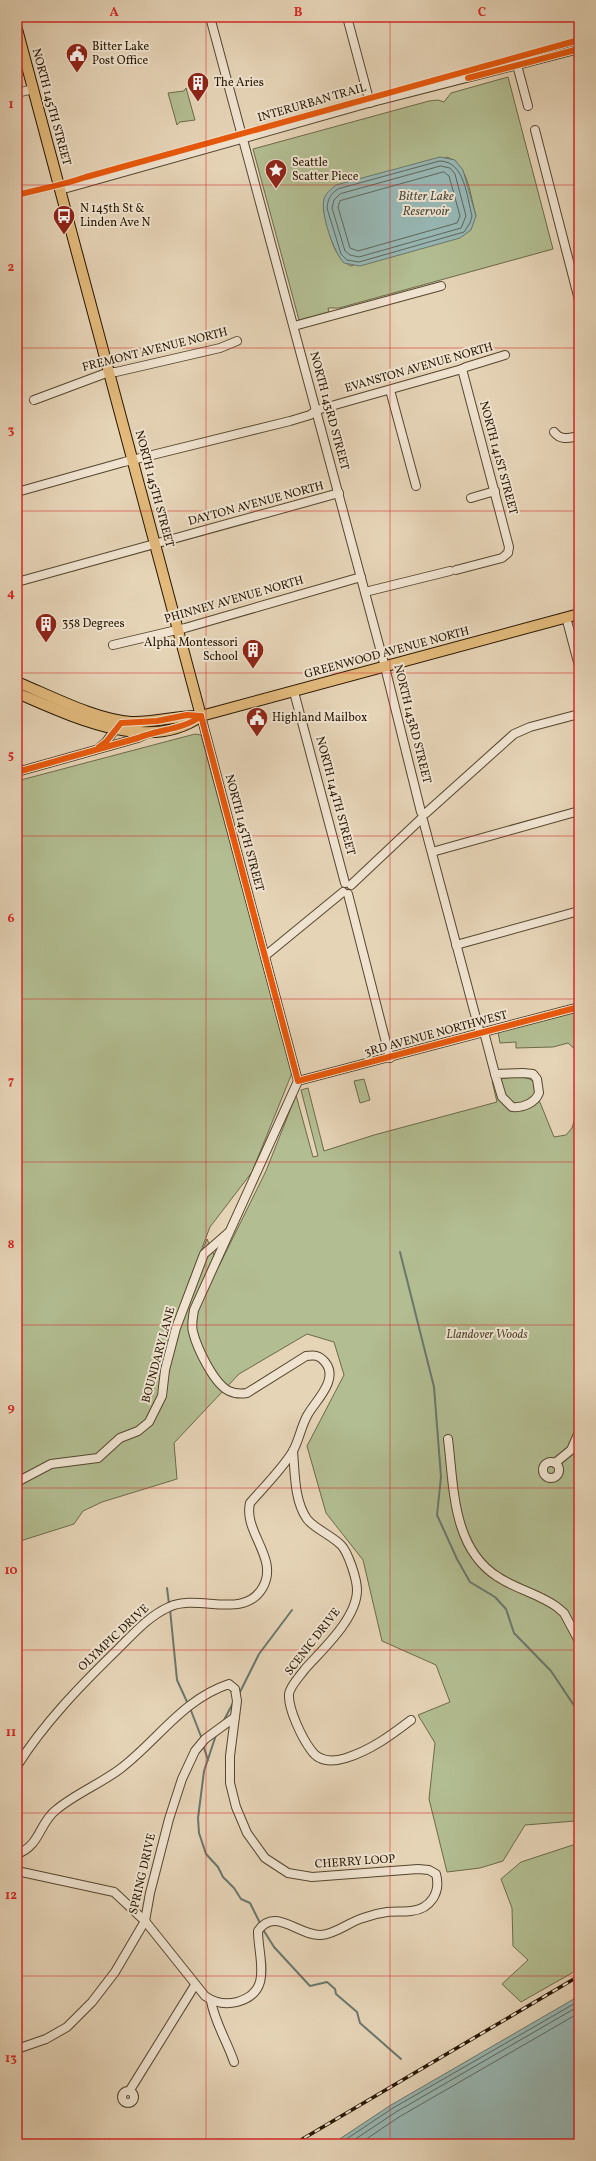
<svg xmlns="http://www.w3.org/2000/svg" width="596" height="2161" font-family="Vollkorn,serif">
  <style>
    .green { fill: #b2bd91; stroke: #6c6a49; fill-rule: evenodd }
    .water { fill: #97b7b4; stroke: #6a776c }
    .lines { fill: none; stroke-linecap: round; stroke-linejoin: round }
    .shore { stroke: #5e665a; stroke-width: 1 }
    .stream { stroke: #6a776c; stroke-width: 2 }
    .minor-casing { stroke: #56462e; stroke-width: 10 }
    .major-casing { stroke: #261601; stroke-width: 12 }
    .minor { stroke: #efe3d0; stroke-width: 8 }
    .major { stroke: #e3ba7c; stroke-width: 10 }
    .rail-casing { stroke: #261601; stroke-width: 3.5 }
    .rail { stroke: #efe3d0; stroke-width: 2; stroke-dasharray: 6; stroke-linecap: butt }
    .cycleway-casing { stroke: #efe3d0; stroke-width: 8 }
    .cycleway { stroke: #e8590c; stroke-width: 6 }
    .grid { fill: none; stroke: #d62828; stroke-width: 1; stroke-opacity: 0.55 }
    .labels { text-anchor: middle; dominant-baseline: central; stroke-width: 4; stroke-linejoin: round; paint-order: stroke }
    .poi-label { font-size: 12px; fill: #261601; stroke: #efe3d0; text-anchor: start }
    .street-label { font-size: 12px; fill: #261601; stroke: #efe3d0 }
    .park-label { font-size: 12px; font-style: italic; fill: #50482c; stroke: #efe3d0 }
    .water-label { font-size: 13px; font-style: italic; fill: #4e4e40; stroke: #efe3d0 }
    .neatline { fill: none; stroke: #d62828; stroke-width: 1.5 }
    .grid-label { font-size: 13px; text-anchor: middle; font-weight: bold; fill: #d62828 }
  </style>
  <rect width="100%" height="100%" fill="#e6d4b7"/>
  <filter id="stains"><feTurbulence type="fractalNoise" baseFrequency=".005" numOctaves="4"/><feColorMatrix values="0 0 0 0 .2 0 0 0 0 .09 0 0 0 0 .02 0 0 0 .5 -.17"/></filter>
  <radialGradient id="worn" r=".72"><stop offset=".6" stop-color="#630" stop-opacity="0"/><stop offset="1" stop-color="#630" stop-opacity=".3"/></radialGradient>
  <g class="green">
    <path d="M508 77 553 249 339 308H328L329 312 299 320 253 149 429 101 438 100 444 102 451 93ZM447 157C469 165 470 196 476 216L351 266C331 257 329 228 323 209Z"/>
    <path d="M186 88 195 120 180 122 177 125 168 93 184 91Z"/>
    <path d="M195 734 201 735 292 1073 252 1172 210 1227 189 1282 207 1239 219 1266 266 1171 296 1095 313 1157 318 1156 301 1090 308 1088 324 1151 374 1135 497 1102 492 1081C503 1078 524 1074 533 1081L537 1095 554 1137 566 1135 572 1128 579 1105V1842L575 1821 525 1825 503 1861 480 1868 447 1872 429 1799 435 1743 418 1715 450 1702 436 1665 382 1641 363 1560 326 1513 307 1446 344 1375 334 1342 307 1334 239 1374 174 1443 177 1479 102 1502 83 1511 74 1524 17 1542V781Z"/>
    <path d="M579 1011V1053L568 1043 553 1047 516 1048V1042L500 1043 498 1032Z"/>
    <path d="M364 1079 370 1100 360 1103 354 1081Z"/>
    <path d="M579 1843V1969L521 2002 502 1984 528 1960 513 1946 512 1908 501 1879 521 1862Z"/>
  </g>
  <g class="water">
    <path d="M440 157 455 160 463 170 476 216 471 230 460 238 360 266 344 263C334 253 320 213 324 199 326 193 331 189 336 185Z"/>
    <path d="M579 1996V2144H332L391 2105Z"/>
  </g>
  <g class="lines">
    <g class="shore">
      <path d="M440 161C465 161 467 198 472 216L470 223 464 232 359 262 347 260 341 254 327 208C328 199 330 194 338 189Z"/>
      <path d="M441 166 450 168 455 174 466 216 461 228 359 257 350 255 345 251 332 208 334 200 340 194Z"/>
      <path d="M444 172 449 176 460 216 457 223 358 251 350 248 338 207 340 201Z"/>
      <path d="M339 2144 393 2108 579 2001"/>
      <path d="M348 2144 396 2112 579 2006"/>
      <path d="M359 2144 399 2117 579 2013"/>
    </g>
    <g class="stream">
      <path d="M400 1252 434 1387 441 1477 437 1515 457 1559 470 1582 495 1597 506 1609 514 1633 551 1671 579 1713"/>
      <path d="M167 1588 169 1604"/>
      <path d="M170 1609 177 1680 188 1704"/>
      <path d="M238 1696 259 1654 292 1610"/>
      <path d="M190 1708 202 1739"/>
      <path d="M223 1722 233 1703"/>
      <path d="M216 1735 204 1771 198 1818 199 1833 206 1854 218 1867 223 1877 234 1888 241 1899 250 1903 260 1923"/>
      <path d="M203 1745 208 1760"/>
      <path d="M264 1931 274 1947 310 1986 327 1982 335 1989 336 1994 357 2012 360 2023 401 2059"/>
    </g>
    <g class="minor-casing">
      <g id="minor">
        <path d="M210 17 385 667 421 812"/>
        <path d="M347 17 370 103"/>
        <path d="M517 65 528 106"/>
        <path d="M17 93 33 89"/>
        <path d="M535 130 579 300"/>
        <path d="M60 190 365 104 579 49"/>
        <path d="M294 326 441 286"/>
        <path d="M390 390 416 486"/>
        <path d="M34 400 109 372H116L220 348 237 341"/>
        <path d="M554 432C561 441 569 438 579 436"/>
        <path d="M17 492 124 462 290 421 310 415 317 410 462 369 466 367 505 355"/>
        <path d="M471 498 495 491"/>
        <path d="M456 570 502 558 508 553 509 547 462 369"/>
        <path d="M17 582 339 493"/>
        <path d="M365 592 450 571"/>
        <path d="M566 617 579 666"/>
        <path d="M113 645 185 628 361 577"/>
        <path d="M294 692 345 883"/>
        <path d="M201 716 298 1081"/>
        <path d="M100 747 106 742 119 724"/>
        <path d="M17 763 19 771"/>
        <path d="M17 772 138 738 151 732"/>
        <path d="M426 813 514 734 530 727 579 714"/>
        <path d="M423 820 480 1033"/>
        <path d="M432 852 579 811"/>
        <path d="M351 885 421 819"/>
        <path d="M348 894 390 1058"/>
        <path d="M456 945 579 911"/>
        <path d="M265 956 343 892"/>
        <path d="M484 1032 495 1074"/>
        <path d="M523 1073 533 1074 537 1079 539 1093C535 1103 523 1108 512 1107L502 1097 495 1074Z"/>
        <path d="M298 1081 579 1007"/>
        <path d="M448 1439C454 1487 452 1548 498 1577 516 1589 539 1594 557 1607L564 1613 579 1641"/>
        <path d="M293 1451C295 1473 294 1500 307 1519 315 1529 331 1535 341 1545 348 1552 357 1579 357 1590 357 1618 323 1649 305 1669 300 1676 290 1686 289 1694 288 1709 302 1738 311 1750 319 1762 333 1762 346 1758 371 1750 390 1736 411 1720"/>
        <circle cx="551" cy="1470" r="8"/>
        <path d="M555 1463 571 1450 579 1432"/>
        <path d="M17 1482 51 1464 98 1458 120 1438 138 1431 149 1422 162 1396 165 1370 176 1328 204 1254 228 1233"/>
        <path d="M17 1766C44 1723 81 1685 118 1649 134 1633 149 1616 169 1607 198 1593 244 1621 263 1587 279 1558 243 1532 250 1503 263 1488 283 1468 293 1451 299 1440 301 1427 307 1416 314 1402 340 1380 325 1362 319 1355 315 1355 306 1356L247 1393C241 1394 235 1394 229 1391 214 1384 197 1348 193 1332 191 1325 193 1317 194 1310L298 1081"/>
        <path d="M17 1854C41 1845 39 1823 56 1810 75 1794 100 1784 120 1769 157 1741 183 1699 229 1684L235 1689 237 1701 230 1756V1783L236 1807 247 1833 265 1858 288 1873 312 1877 418 1869 429 1870 436 1874C441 1892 431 1909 411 1911 403 1912 395 1911 387 1912 379 1913 371 1915 363 1918 349 1922 336 1934 321 1935 298 1936 275 1906 258 1931 258 1958 274 1992 237 2002 225 2005 215 2003 205 1996L145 1921 114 1892 17 1871"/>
        <path d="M211 2001C215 2023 227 2041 234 2062"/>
        <path d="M17 2049 46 2039 67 2027 92 2002 115 1972 145 1921 150 1893 169 1819 182 1779 195 1751 205 1739 235 1717"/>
        <path d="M130 2090 195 1985"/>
        <circle cx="128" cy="2097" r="6"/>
      </g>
    </g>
    <g class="major-casing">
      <g id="major">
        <path d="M17 29 201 716"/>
        <path d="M17 682C51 696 94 719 131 722 155 723 177 715 201 716L579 614"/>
        <path d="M17 693C69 715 148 755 201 716"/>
      </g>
    </g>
    <use href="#minor" class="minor"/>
    <use href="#major" class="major"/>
    <g class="rail-casing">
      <path id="rail" d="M294 2144 579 1976"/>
    </g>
    <use href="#rail" class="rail"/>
    <g class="cycleway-casing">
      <g id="cycleway">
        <path d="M468 78 579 49"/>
        <path d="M17 195C40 189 63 185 86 177L579 40"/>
        <path d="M201 716 298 1081 579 1007"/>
        <path d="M99 747 106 742 121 723 157 721 187 715 201 716"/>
        <path d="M17 772 138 738C159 729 183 730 201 716"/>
      </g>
    </g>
    <use href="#cycleway" class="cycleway"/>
  </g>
  <path class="grid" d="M206 17V2144M390 17V2144M17 185H579M17 348H579M17 511H579M17 673H579M17 836H579M17 999H579M17 1162H579M17 1325H579M17 1488H579M17 1650H579M17 1813H579M17 1976H579"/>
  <defs>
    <g id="civic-pin" transform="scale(1.15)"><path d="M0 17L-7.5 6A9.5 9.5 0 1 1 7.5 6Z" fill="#8f2418" stroke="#efe3d0"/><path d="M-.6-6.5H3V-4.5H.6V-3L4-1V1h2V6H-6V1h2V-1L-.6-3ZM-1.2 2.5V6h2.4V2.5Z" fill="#fff"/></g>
    <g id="building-pin" transform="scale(1.15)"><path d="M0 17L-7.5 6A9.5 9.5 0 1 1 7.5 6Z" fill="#8f2418" stroke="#efe3d0"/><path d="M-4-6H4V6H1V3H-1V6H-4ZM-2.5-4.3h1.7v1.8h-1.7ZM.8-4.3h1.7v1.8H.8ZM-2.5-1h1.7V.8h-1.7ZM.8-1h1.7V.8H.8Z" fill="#fff"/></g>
    <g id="sight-pin" transform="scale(1.15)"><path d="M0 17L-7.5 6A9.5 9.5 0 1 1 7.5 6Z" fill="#8f2418" stroke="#efe3d0"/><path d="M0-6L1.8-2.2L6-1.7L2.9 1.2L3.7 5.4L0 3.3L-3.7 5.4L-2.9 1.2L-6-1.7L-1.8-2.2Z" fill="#fff"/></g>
    <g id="bus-pin" transform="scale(1.15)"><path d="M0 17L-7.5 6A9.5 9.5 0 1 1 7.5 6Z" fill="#8f2418" stroke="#efe3d0"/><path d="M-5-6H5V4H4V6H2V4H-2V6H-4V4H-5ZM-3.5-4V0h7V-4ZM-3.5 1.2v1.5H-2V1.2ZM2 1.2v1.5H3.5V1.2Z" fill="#fff"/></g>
  </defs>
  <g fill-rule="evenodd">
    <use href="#civic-pin" x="77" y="54"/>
    <use href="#building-pin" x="198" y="83"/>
    <use href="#sight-pin" x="276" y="170"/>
    <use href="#bus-pin" x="64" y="216"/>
    <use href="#building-pin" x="46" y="624"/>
    <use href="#building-pin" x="253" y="650"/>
    <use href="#civic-pin" x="257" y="718"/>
  </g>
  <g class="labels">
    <g class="poi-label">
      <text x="92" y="47">Bitter Lake<tspan x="92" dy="14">Post Office</tspan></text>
      <text x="214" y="83">The Aries</text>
      <text x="292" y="163">Seattle<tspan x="292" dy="14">Scatter Piece</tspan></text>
      <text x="80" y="209">N 145th St &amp;<tspan x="80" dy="14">Linden Ave N</tspan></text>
      <text x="62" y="624">358 Degrees</text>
      <text x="238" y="643" text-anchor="end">Alpha Montessori<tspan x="238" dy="14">School</tspan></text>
      <text x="272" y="718">Highland Mailbox</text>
    </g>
    <g class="street-label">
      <text transform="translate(312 103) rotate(-16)">INTERURBAN TRAIL</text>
      <text transform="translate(51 107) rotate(75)">NORTH 145TH STREET</text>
      <text transform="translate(155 350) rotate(-14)">FREMONT AVENUE NORTH</text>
      <text transform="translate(419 368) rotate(-16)">EVANSTON AVENUE NORTH</text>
      <text transform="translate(329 411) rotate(75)">NORTH 143RD STREET</text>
      <text transform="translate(498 458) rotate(75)">NORTH 141ST STREET</text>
      <text transform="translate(154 489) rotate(75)">NORTH 145TH STREET</text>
      <text transform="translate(256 504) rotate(-15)">DAYTON AVENUE NORTH</text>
      <text transform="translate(234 600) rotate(-16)">PHINNEY AVENUE NORTH</text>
      <text transform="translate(387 653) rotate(-15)">GREENWOOD AVENUE NORTH</text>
      <text transform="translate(412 724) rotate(76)">NORTH 143RD STREET</text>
      <text transform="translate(335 796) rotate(75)">NORTH 144TH STREET</text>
      <text transform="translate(244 833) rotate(75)">NORTH 145TH STREET</text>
      <text transform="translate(436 1034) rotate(-15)">3RD AVENUE NORTHWEST</text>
      <text transform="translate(159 1355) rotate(-75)">BOUNDARY LANE</text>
      <text transform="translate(114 1638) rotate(-43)">OLYMPIC DRIVE</text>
      <text transform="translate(313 1642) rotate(-52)">SCENIC DRIVE</text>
      <text transform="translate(355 1862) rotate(-4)">CHERRY LOOP</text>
      <text transform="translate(143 1874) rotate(-77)">SPRING DRIVE</text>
    </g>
    <g class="park-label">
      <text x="487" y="1335">Llandover Woods</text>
    </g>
    <g class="water-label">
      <text x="426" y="197">Bitter Lake<tspan x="426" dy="15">Reservoir</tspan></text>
    </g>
  </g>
  <rect width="596" height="2161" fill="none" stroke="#e6d4b7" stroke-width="44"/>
  <rect x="22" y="22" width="552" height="2117" class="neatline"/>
  <g class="grid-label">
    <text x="114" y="16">A</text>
    <text x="298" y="16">B</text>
    <text x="482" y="16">C</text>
    <text x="11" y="108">1</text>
    <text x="11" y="271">2</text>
    <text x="11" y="434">3</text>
    <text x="11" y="597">4</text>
    <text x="11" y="759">5</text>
    <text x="11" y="922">6</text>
    <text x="11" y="1085">7</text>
    <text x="11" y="1248">8</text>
    <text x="11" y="1411">9</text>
    <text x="11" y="1574">10</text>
    <text x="11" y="1736">11</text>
    <text x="11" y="1899">12</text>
    <text x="11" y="2062">13</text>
  </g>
  <rect width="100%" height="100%" filter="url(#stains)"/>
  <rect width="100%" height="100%" fill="url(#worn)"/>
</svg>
